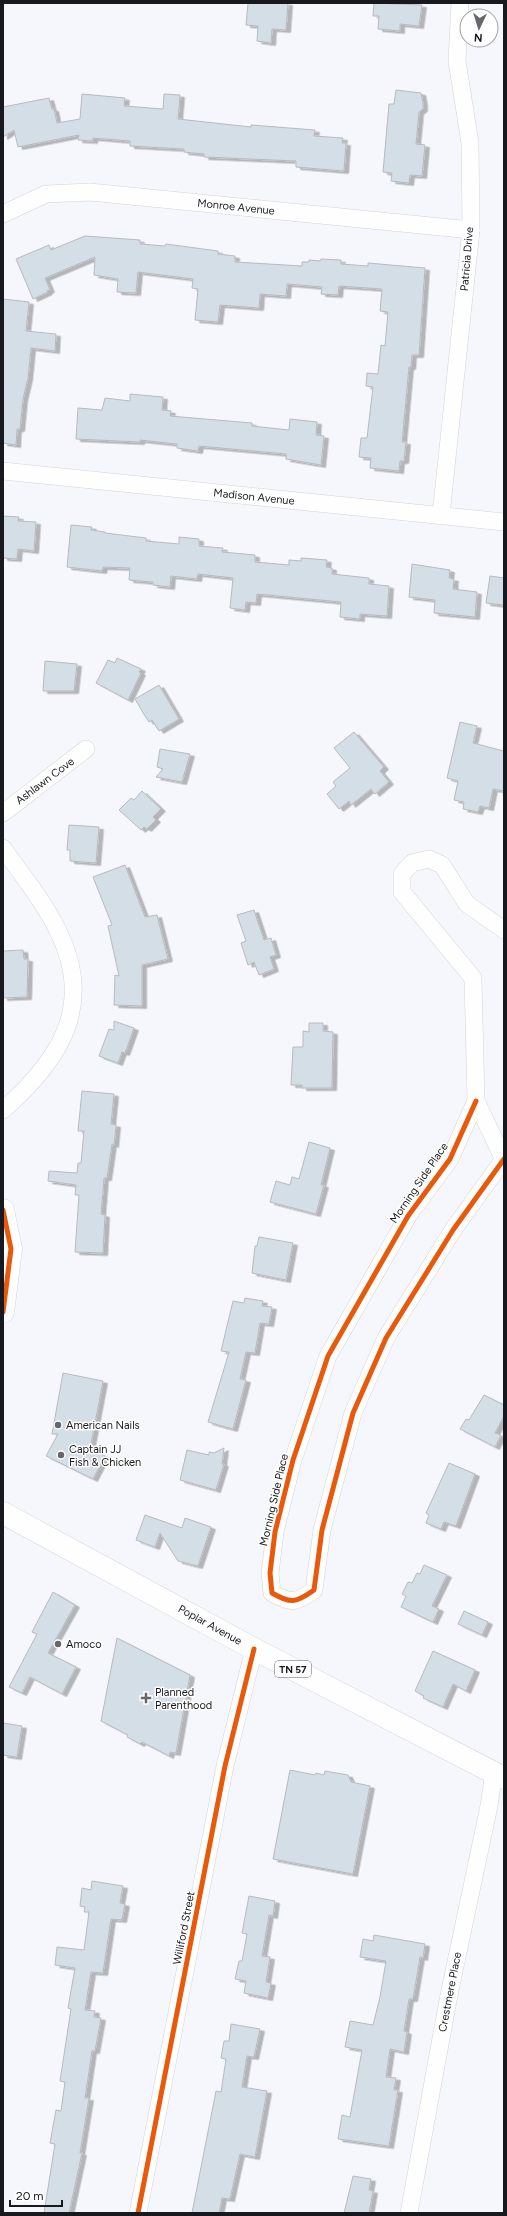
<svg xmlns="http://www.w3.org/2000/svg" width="507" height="2216" font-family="Figtree,sans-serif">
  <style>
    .building { fill: #d4dee7; stroke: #b7babe; filter: url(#shadow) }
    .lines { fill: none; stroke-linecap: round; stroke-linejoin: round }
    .street-casing { stroke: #d3d4d8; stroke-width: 18 }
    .secondary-casing { stroke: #d3d4d8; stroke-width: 23 }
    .primary-casing { stroke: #d3d4d8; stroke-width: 23 }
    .street { stroke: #fefeff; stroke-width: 17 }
    .secondary { stroke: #fefeff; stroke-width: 22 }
    .primary { stroke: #fefeff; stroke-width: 22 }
    .cycleway-casing { stroke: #fff; stroke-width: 8 }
    .cycleway { stroke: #e8590c; stroke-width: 5 }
    .poi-dot { fill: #66676c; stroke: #fff; stroke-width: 1.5 }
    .labels { text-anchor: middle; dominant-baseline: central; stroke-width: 3; stroke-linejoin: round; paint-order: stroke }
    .shield { fill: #fff; stroke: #5d5e62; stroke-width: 1 }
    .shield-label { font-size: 10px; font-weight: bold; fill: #18191e }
    .street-label { font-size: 11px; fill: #18191e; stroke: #fff }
    .poi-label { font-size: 11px; fill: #18191e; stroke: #fff; text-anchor: start }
  </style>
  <defs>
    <filter id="shadow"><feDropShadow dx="4.5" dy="2.5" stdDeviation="0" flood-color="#0004"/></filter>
  </defs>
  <rect width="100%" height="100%" fill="#f6f7fc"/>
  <g class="building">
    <path d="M248 3H288L286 30 272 29 271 43 257 41 258 26 246 25Z"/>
    <path d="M374 3 422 5 419 26 400 24V31L378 29 379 16H373Z"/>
    <path d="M396 90 421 93 423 103V109L419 112 416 144 425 145 422 176 410 175 409 183 391 181 392 173 383 172 389 104H394Z"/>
    <path d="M82 94 125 98 124 106 163 109 164 94 180 95 178 119 251 127V125L315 130 314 136 343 138 342 143H346L344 171 296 167V161L204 157V154L184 152V149L130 146V141L93 138V141L78 140 79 135 18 147 14 130 3 137V107L49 98 52 109H54L57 123 80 119Z"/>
    <path d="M85 236 140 240V244L165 246 166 244 218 251V254L235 256V262L302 266V262H309V260L320 261 321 259 341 260V264L368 266V263L425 268 419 355H412L411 367H409L402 442H406L404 461H400L399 471 370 468 371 458 359 457 361 438H367L373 387 366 386 367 373 378 374 381 345 385 346 388 312 380 311 382 289 339 286 338 295 321 294 322 287 287 284 286 296 260 294 259 308 220 305 218 322 195 320 198 289 192 288 193 279 138 272 136 293 117 292 118 279 94 275 95 257 45 278 50 290 47 291 48 292 33 299 16 259 49 245 51 250Z"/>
    <path d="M3 299 29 302 26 331 56 334 55 351 31 348 28 378 23 399 20 429H17L16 445 3 443Z"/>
    <path d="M130 394 163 397 162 410 171 411 170 416 252 423V426L289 430 290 419 317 422 316 435 324 436 321 465 286 459V454L199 446 198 451 177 448V444L140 440V442L76 439 78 408 102 410 105 398 130 401Z"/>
    <path d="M3 516 19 517 18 521 36 522 34 551 18 549 17 559 3 558Z"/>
    <path d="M71 525 92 527 91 530 105 532V533L146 538V541L179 544V537L199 539V546L223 548 222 552 255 555V562L289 565V560L301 561V558L327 560 326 567 332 568V574L369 578V584L389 586 387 616 360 614V619L340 617 341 602 257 594 256 603 246 602 245 610 230 608 233 578 198 574 197 579 171 576 170 587 153 585V582L129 580 130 568 103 567 102 571 67 567Z"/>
    <path d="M412 564 450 570 449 578 454 579 453 589 477 592 475 617 434 613 435 600 409 597Z"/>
    <path d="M490 576 504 578V605L486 603Z"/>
    <path d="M117 658 141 669 139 672 141 673 128 700 96 683 108 660 115 663Z"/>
    <path d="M45 661 77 664 74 691H43Z"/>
    <path d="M159 685 179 719 159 731 152 720 149 722 145 716 135 699Z"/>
    <path d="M460 722 477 726 473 743 504 751V791L493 789 489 808 480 806 478 812 463 809 464 802 454 800 458 781 447 778Z"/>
    <path d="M354 732 384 767 380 771 389 782 375 794 371 789 351 805 349 801 339 809 327 794 336 786 333 782 350 768 334 748Z"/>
    <path d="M160 749 190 754 182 782 156 777 163 769 157 767Z"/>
    <path d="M142 791 161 809 153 817 156 820 147 829 144 827 141 830 119 810 131 798 134 800Z"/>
    <path d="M69 825 99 827 96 863 70 861V850H67Z"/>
    <path d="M125 865 145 917 157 915 168 959 142 965V1006L114 1005 115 975 119 976 108 926 112 925 93 877Z"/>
    <path d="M254 910 264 940 271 938 276 955 270 957 274 969 259 975 254 962 248 965 241 943 246 941 237 915Z"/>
    <path d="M23 950 24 959H28L27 997 3 998V951Z"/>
    <path d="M114 1021 134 1028 125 1053 122 1052 118 1063 99 1056 109 1029 114 1030Z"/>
    <path d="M309 1023H323V1031L333 1032 332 1088H302V1085H291L293 1047H303V1031L309 1032Z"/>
    <path d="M82 1091 114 1094 111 1124 116 1125 114 1145 112 1144 107 1178H104L101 1214 105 1215 103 1253 75 1252 79 1195H75L76 1185 48 1181 49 1171 77 1173 78 1163H81L84 1131H78Z"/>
    <path d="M309 1142 330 1148 321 1185H324L316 1214 270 1202 276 1181 290 1185 292 1177 299 1179Z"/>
    <path d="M259 1237 293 1243 286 1280 252 1273 255 1246H257Z"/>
    <path d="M245 1298 263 1301 262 1306 272 1307 269 1324 260 1323 255 1353 246 1352 240 1379 246 1380 233 1429 208 1422 229 1352 221 1351 233 1301 244 1303Z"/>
    <path d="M63 1373 103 1381 90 1449 105 1456 93 1479 46 1456 58 1434H52Z"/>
    <path d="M484 1395 504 1405V1416L495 1433 501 1435 495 1447 460 1429 466 1419 469 1420Z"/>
    <path d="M224 1448 222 1464H224L216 1490 180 1480 187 1450 209 1455V1452L214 1453Z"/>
    <path d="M449 1463 475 1474 456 1526 444 1522 441 1529 426 1523 429 1515 426 1513Z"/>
    <path d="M145 1515 182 1528 185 1518 211 1527 198 1566 178 1561 160 1533 155 1547 136 1540Z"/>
    <path d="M424 1565 447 1575 432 1606 439 1609 433 1622 401 1607 406 1596 402 1594 408 1582 412 1583 417 1573 420 1574Z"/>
    <path d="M53 1592 75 1605 48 1653 76 1667 62 1694 30 1677 22 1693 9 1687 37 1634 32 1632Z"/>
    <path d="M464 1611 488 1622 482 1635 458 1624Z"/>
    <path d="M117 1638 190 1675 176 1753 170 1752 169 1756 142 1742 140 1744 127 1737 128 1735 101 1721Z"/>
    <path d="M433 1651 475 1670 466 1691 453 1684 443 1707 423 1698 424 1696 415 1691Z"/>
    <path d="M3 1723 22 1726 17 1757 3 1755Z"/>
    <path d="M290 1770 315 1775 316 1773 324 1775 325 1771 348 1775 351 1782 370 1786 353 1874 273 1859Z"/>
    <path d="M92 1881 123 1886 120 1903 125 1904 122 1920 111 1919 103 1973 91 1972 85 2010 95 2011 94 2017 101 2018 95 2051H92L85 2098H89L80 2153H82L69 2213H44L55 2144 50 2143 56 2110 61 2111 65 2082 60 2081 71 2009 68 2008 75 1968 55 1965 57 1947 84 1950 89 1912H84L85 1907 80 1906 82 1888 91 1890Z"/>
    <path d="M249 1896 275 1901 273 1916 269 1915 262 1956 270 1957 266 1982 271 1983 268 1998 244 1993 246 1981 235 1979 239 1961H242L247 1934 242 1933Z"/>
    <path d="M374 1935 425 1944 423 1958 420 1957 413 1999H409L404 2031 407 2032 404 2052 390 2049 386 2077 396 2078 394 2090H398L389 2146 338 2139 342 2115 350 2117 362 2050 345 2047 350 2021 373 2025 380 1997 386 1961 360 1957 363 1939 373 1941Z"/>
    <path d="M231 2024 260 2029 254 2057 247 2056 242 2087 267 2091 255 2157 240 2154 230 2199 222 2198 219 2213H192L216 2091 221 2092 226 2059 221 2058 224 2041H229Z"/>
    <path d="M353 2176 371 2179 369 2190 373 2191 369 2213H344Z"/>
  </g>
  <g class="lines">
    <g class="street-casing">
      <g id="street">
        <path d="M3 214 46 194 90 192 471 230"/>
        <path d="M3 471 504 522"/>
        <path d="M441 515 471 230 470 143 457 61 460 3"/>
        <path d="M3 813 86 749"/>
        <path d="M3 848C21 874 43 900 57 929 96 1005 60 1060 3 1110"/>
        <path d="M476 1101 450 1159 408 1216 328 1356 293 1460 275 1532 270 1573 272 1593C291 1604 296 1603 314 1590L322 1530 353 1413 386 1338 453 1230 504 1159"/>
        <path d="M504 1160 476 1101 473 978 402 892V874L412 863 429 859 442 865 467 904 504 930"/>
        <path d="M138 2213 225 1766 254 1649"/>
        <path d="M409 2213 449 1995 489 1806 494 1772"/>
      </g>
    </g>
    <g class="secondary-casing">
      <path id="secondary" d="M3 1210 11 1249 3 1312"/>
    </g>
    <g class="primary-casing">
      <path id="primary" d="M3 1513 254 1649 504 1778"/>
    </g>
    <use href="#street" class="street"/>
    <use href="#secondary" class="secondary"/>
    <use href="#primary" class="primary"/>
    <g class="cycleway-casing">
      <g id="cycleway">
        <path d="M476 1101 450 1159 408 1216 328 1356 293 1460 275 1532 270 1573 272 1593C291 1604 296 1603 314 1590L322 1530 353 1413 386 1338 453 1230 504 1159"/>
        <path d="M3 1210 11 1249 3 1312"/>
        <path d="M138 2213 225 1766 254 1649"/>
      </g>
    </g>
    <use href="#cycleway" class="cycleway"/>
  </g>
  <g class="poi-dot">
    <circle cx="58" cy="1425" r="4"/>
    <circle cx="61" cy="1455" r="4"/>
    <circle cx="58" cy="1644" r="4"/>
    <path d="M144 1692h4v4h4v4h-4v4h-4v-4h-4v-4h4z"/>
  </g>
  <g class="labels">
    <rect class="shield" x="275" y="1661" width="36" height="16" rx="3"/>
    <g class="shield-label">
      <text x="293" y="1669">TN 57</text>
    </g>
    <g class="street-label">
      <text transform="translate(236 207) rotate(6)">Monroe Avenue</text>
      <text transform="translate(467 259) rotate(-85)">Patricia Drive</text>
      <text transform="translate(254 497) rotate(6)">Madison Avenue</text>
      <text transform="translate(45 781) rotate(-37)">Ashlawn Cove</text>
      <text transform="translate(419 1183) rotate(-56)">Morning Side Place</text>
      <text transform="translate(274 1500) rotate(-77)">Morning Side Place</text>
      <text transform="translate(210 1625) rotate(29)">Poplar Avenue</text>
      <text transform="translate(184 1928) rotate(-79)">Williford Street</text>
      <text transform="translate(450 1992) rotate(-79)">Crestmere Place</text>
    </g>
    <g class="poi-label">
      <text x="66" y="1425">American Nails</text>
      <text x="69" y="1449">Captain JJ<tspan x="69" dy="13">Fish &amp; Chicken</tspan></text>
      <text x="66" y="1644">Amoco</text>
      <text x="155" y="1692">Planned<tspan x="155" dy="13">Parenthood</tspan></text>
    </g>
  </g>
  <rect width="507" height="2216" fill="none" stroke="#18191e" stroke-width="8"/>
  <g transform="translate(479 28) rotate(184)"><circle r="19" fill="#ffffff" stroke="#a3a3a5"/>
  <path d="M0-3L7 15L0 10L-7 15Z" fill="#66676c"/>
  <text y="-6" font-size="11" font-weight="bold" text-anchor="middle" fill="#18191e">N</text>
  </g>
  <path d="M10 2200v6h52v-6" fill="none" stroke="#18191e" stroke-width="2"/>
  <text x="16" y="2200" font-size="12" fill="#18191e" stroke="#ffffff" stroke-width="3" paint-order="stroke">20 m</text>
</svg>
